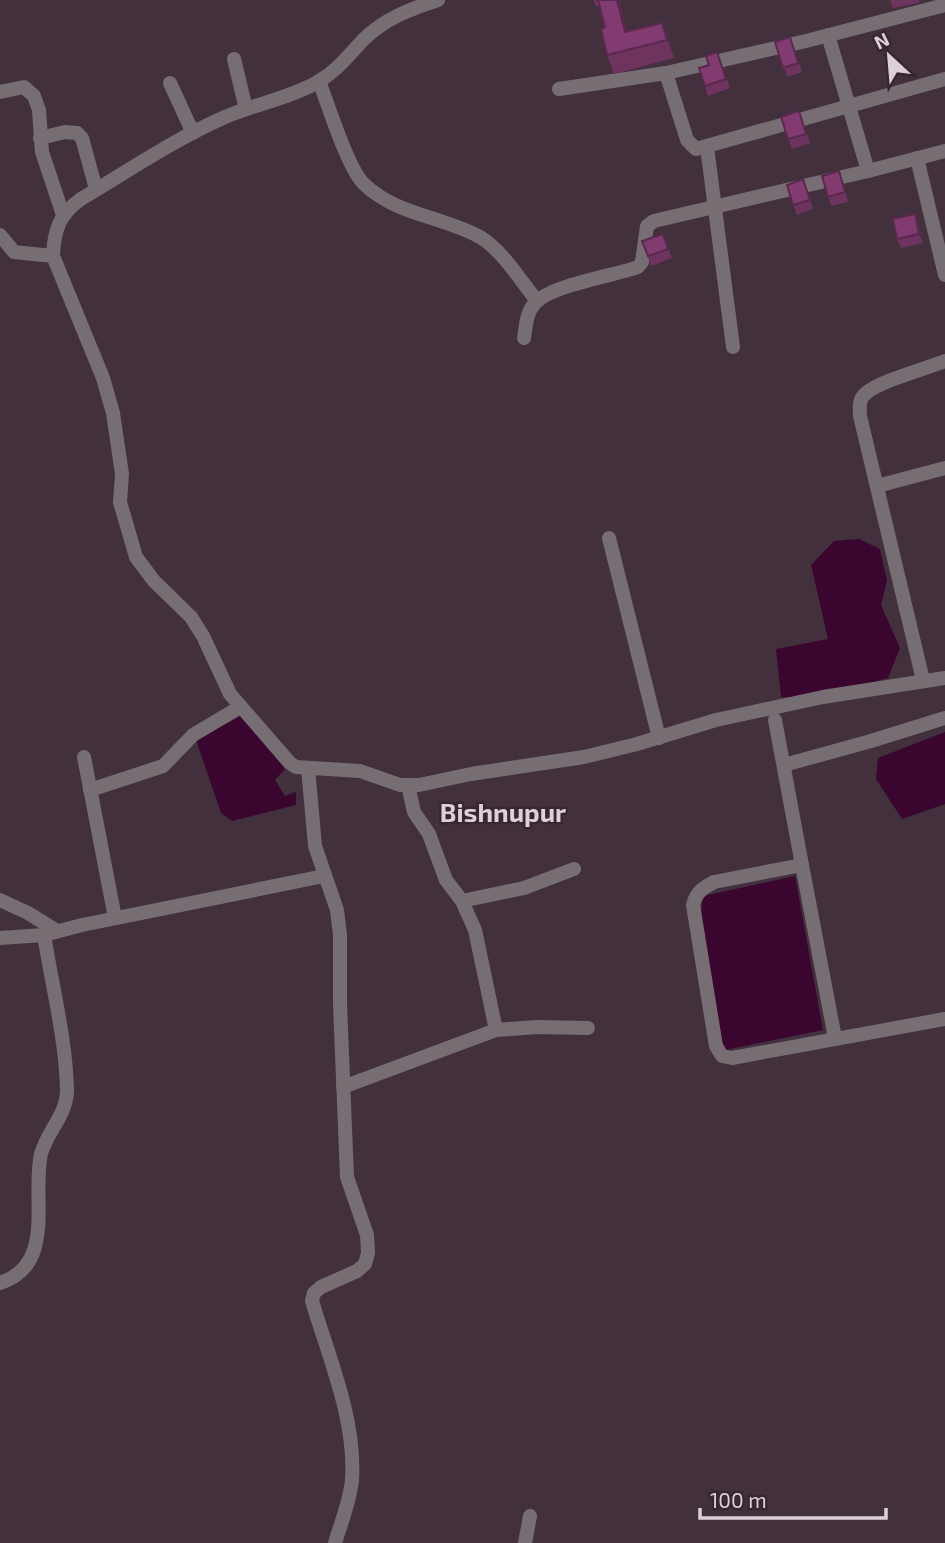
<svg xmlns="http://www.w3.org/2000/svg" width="945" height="1543" font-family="'Exo 2',sans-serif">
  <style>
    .water { fill: #3a0630 }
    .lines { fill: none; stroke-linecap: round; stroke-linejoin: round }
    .minor { stroke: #776e74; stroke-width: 14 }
    .wall { fill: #6f3360 }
    .shaded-wall { fill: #5a294e }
    .building { fill: #813b70; stroke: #5a294e; stroke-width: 2 }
    .labels { text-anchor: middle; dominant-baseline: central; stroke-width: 5; stroke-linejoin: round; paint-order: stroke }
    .district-label { font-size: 26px; font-weight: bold; fill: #ddd1d9; stroke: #382633 }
  </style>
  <rect width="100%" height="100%" fill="#42303d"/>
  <g class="water">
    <path d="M859 539 880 549 887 581 881 605 900 648 888 678 813 699 781 697 776 649 828 639 811 565 834 541Z"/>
    <path d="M241 716 285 769 275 780 285 796 296 792V805L232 821 221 813 196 740Z"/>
    <path d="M945 732V804L902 819 876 779 878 758Z"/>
    <path d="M795 876 823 1030 720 1051 699 935 703 896Z"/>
  </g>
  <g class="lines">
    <g class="minor">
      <path d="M234 59 246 109"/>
      <path d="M666 73 687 140 696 149 945 79"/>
      <path d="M319 81C328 104 348 169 364 184 396 215 442 216 480 237 503 251 520 280 537 301"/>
      <path d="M170 83 193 133"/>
      <path d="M559 89 666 73 806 41 945 5"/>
      <path d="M0 92 24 87 34 96 39 110 42 152 63 215"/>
      <path d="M40 138 65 132 77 133 82 138 96 189"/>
      <path d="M707 147 733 347"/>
      <path d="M917 158 945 275"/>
      <path d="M868 171 945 151"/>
      <path d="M0 235 14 252 53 256 103 378 113 413 122 474 120 502 136 557 154 581 191 617 203 636 230 694 290 763 296 767 360 771 400 785H419L471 774 584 757 637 744 716 720 823 697 945 678"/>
      <path d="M53 256C54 231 59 214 81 199 128 171 175 139 225 117 255 104 287 99 316 83 337 71 346 58 363 40 384 19 410 9 438 0"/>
      <path d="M524 338C526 326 526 313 535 303 552 285 613 276 638 267L642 262 647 226 654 221 868 171 828 35"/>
      <path d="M877 486 945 468"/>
      <path d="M609 538 659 738"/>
      <path d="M923 680 860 416C860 408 858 400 865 394 879 381 925 369 945 361"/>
      <path d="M775 720 802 865 714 882C703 888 696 892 693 905L716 1046 722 1056 732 1058 945 1019"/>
      <path d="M84 757 115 918"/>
      <path d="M784 765 871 741 945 718"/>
      <path d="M308 768 315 846 337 910 340 935V1004L347 1177 367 1235 368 1253 365 1264 357 1271 321 1287 314 1293 312 1301C329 1358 356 1420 352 1480 350 1501 341 1523 335 1543"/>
      <path d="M408 785 414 812 429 834 446 880 462 901 475 930 496 1030"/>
      <path d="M90 790 163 766 193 735 240 707"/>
      <path d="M802 865 835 1038"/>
      <path d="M0 900 28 913 57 931"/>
      <path d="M462 901 524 888 574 869"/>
      <path d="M0 938 44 935 82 925 324 876"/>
      <path d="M343 1087 496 1030 537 1027 588 1028"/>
      <path d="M0 1283C57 1265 31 1196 41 1154 47 1131 67 1115 67 1090 66 1040 52 985 44 935"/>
      <path d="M525 1543 530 1516"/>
    </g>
  </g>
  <g class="wall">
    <path d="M593 0H619L627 32 662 23 669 41 674 58 614 74 607 55 605 27 600 6H596Z"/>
    <path d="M890 0H919V3L893 8Z"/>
    <path d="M790 37 802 72 787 77 775 42Z"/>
    <path d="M717 52 730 88 708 96 699 68 709 65Z"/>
    <path d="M799 111 810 143 792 149 781 117Z"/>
    <path d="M803 179 813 209 797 215 787 185Z"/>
    <path d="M843 181 848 202 831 206 828 197Z"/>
    <path d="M918 224 923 243 901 248 897 239Z"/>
    <path d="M663 234 672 258 651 266 642 241Z"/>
  </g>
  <g class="shaded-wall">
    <path d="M617 0H619L632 51 625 32Z"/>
    <path d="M662 23 669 41 674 58 667 40Z"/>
    <path d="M915 214 918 224 923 243 919 234Z"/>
  </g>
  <g class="building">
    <path d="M598 0H617L625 32 662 23 667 40 607 55 601 29 605 27Z"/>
    <path d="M790 37 798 63 783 68 775 42Z"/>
    <path d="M717 52 726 79 705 86 699 68 709 65 706 56Z"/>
    <path d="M799 111 806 134 788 139 781 117Z"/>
    <path d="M839 171 845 192 828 197 822 176Z"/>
    <path d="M803 179 810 200 793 205 787 185Z"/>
    <path d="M915 214 919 234 897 239 893 219Z"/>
    <path d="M663 234 668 249 648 256 642 241Z"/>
  </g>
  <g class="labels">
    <g class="district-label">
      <text x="503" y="811">Bishnupur</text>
    </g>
  </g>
  <g transform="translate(889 56) rotate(334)" stroke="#382633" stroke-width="5" paint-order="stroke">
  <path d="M0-5L12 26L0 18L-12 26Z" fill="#ddd1d9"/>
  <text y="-10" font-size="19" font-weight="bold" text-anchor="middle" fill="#ddd1d9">N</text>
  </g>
  <path d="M700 1508v10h186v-10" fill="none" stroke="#ddd1d9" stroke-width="3.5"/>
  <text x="710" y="1508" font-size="21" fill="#ddd1d9" stroke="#382633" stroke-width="5" paint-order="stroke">100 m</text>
</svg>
